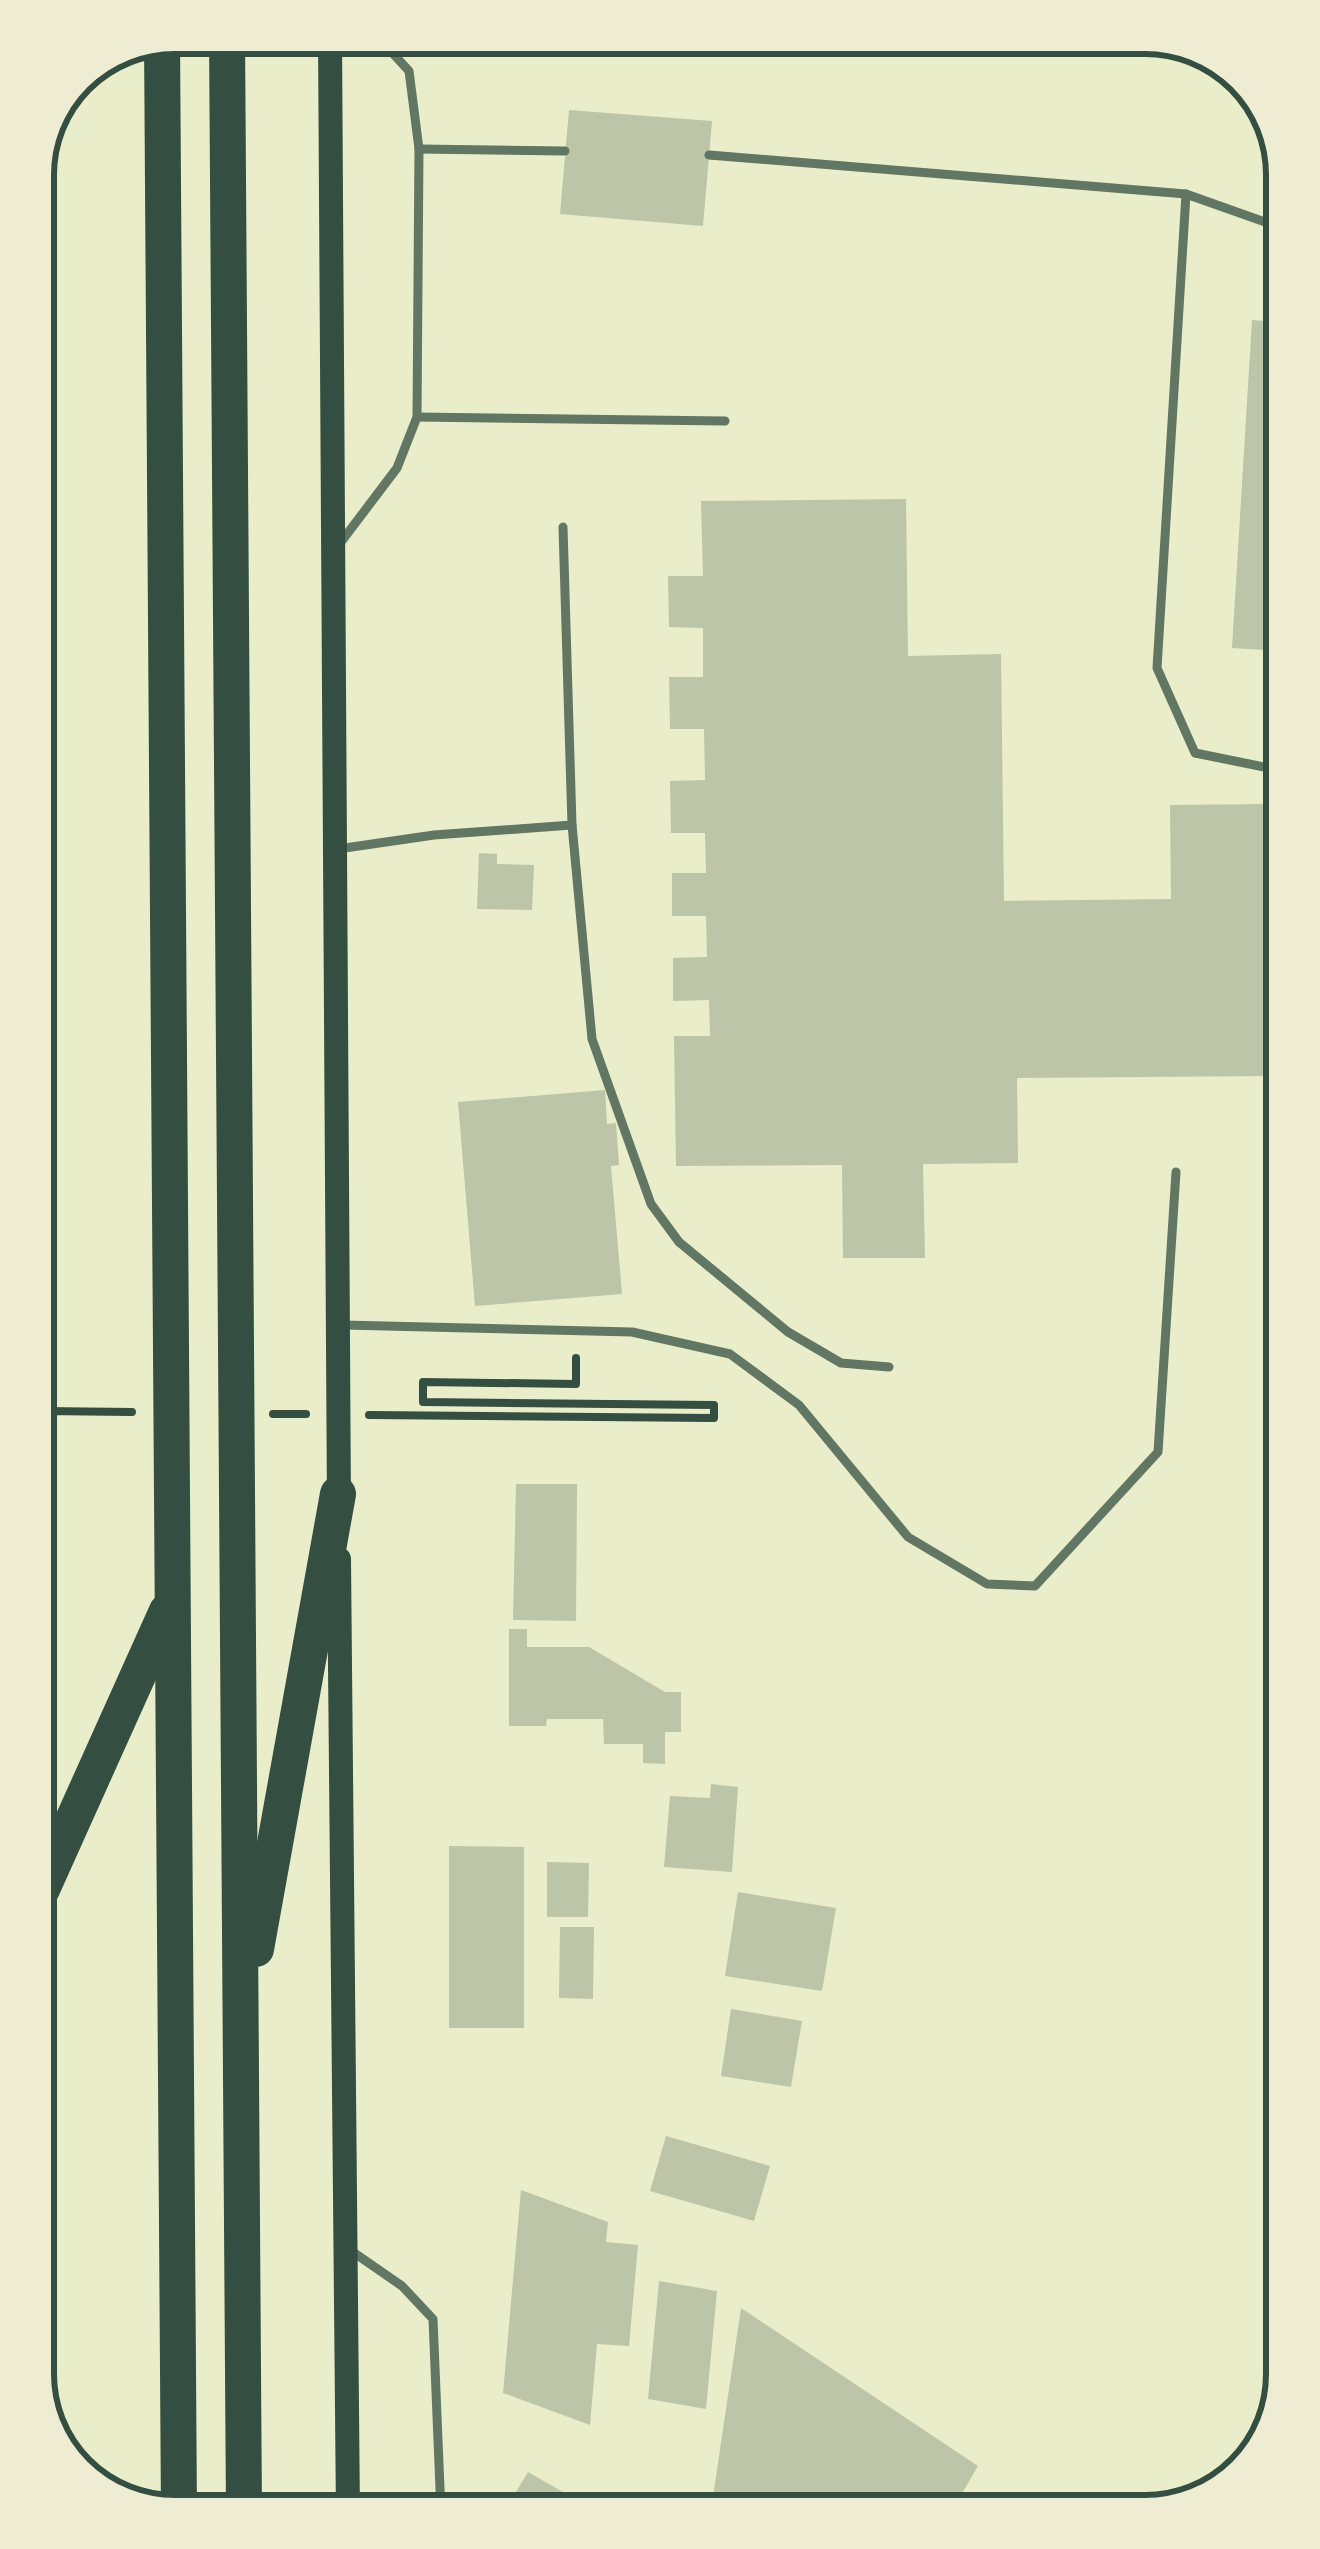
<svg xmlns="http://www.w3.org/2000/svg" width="1320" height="2549" font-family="'Source Sans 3',sans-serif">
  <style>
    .building { fill: #bcc5a7 }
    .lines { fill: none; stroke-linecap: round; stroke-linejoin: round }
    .path { stroke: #344e41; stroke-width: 8 }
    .service { stroke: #617663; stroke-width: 9 }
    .secondary { stroke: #344e41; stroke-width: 24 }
    .motorway { stroke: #344e41; stroke-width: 36 }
    .rim { fill: none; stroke: #344e41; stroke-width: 6 }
  </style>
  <rect width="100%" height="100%" fill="#e9edc9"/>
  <g class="building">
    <path d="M569 110 712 121 703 226 560 214Z"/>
    <path d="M1252 320 1277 322 1279 651 1232 648Z"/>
    <path d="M906 499 908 656 1001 654 1004 901 1171 899 1170 805 1279 804 1281 1076 1017 1078 1018 1163 923 1164 925 1258H843L842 1165 676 1166 674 1036H710L709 1000 673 1001V958L707 957 706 916H672V873H706L705 833H671L670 781 705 780 704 729H670L669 677H703V628L669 627 668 576H703L701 501Z"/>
    <path d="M479 853 497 854V864L534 865 532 910 477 909Z"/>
    <path d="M605 1090 607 1124 616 1123 619 1165 611 1166 622 1294 475 1306 458 1102Z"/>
    <path d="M516 1484H577L576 1621 513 1620Z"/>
    <path d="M509 1629H527V1647H589L665 1692H681V1732H665V1764L643 1763V1744H604L603 1719H547L546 1726H509Z"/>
    <path d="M711 1784 738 1787 732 1872 664 1867 670 1796 710 1798Z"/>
    <path d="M449 1846 524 1847V2028H449Z"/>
    <path d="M547 1862 589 1863 588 1917H547Z"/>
    <path d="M738 1892 836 1908 822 1991 725 1976Z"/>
    <path d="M560 1927H594L593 1999 559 1998Z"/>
    <path d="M731 2009 802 2021 791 2087 721 2076Z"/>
    <path d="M666 2136 770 2166 754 2221 650 2191Z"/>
    <path d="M521 2190 608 2222 606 2242 638 2245 629 2346 597 2344 590 2425 503 2393Z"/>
    <path d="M659 2281 717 2291 706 2409 648 2399Z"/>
    <path d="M741 2308 978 2466 954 2507 711 2510Z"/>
    <path d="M528 2472 596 2511 504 2512Z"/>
  </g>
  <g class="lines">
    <g class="path">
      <path d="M273 1414H306"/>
      <path d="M369 1415 714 1418V1405L423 1402V1382L576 1384V1358"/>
      <path d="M41 1698H47L42 1411 132 1412"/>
    </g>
    <g class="service">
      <path d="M419 149 565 151"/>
      <path d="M709 155 1186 194 1276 226"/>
      <path d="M1186 194 1157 668 1195 753 1279 770"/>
      <path d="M417 417 725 421"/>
      <path d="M341 542 397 468 417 417 419 149 409 71 374 33"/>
      <path d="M572 825 592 1039 651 1204 679 1242 788 1332 841 1363 889 1367"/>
      <path d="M338 849 434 835 572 825 563 527"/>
      <path d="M343 1325 632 1332 730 1354 799 1405 908 1537 987 1584 1035 1586 1158 1452 1176 1172"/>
      <path d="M350 2250 402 2286 433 2319 441 2513"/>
    </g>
    <g class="secondary">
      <path d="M330 33 339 1507"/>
      <path d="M339 1559 348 2514"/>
    </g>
    <g class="motorway">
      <path d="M227 33 244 2515"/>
      <path d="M162 38 179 2515"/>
      <path d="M42 1889 167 1611"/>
      <path d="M256 1949 338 1494"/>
    </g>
  </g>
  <path d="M0 0H1320V2549H0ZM175 54H1145A121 121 0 0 1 1266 175V2374A121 121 0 0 1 1145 2495H175A121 121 0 0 1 54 2374V175A121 121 0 0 1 175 54Z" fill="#eeecd3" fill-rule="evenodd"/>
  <path class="rim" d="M175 54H1145A121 121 0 0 1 1266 175V2374A121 121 0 0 1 1145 2495H175A121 121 0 0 1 54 2374V175A121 121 0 0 1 175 54Z"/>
</svg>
